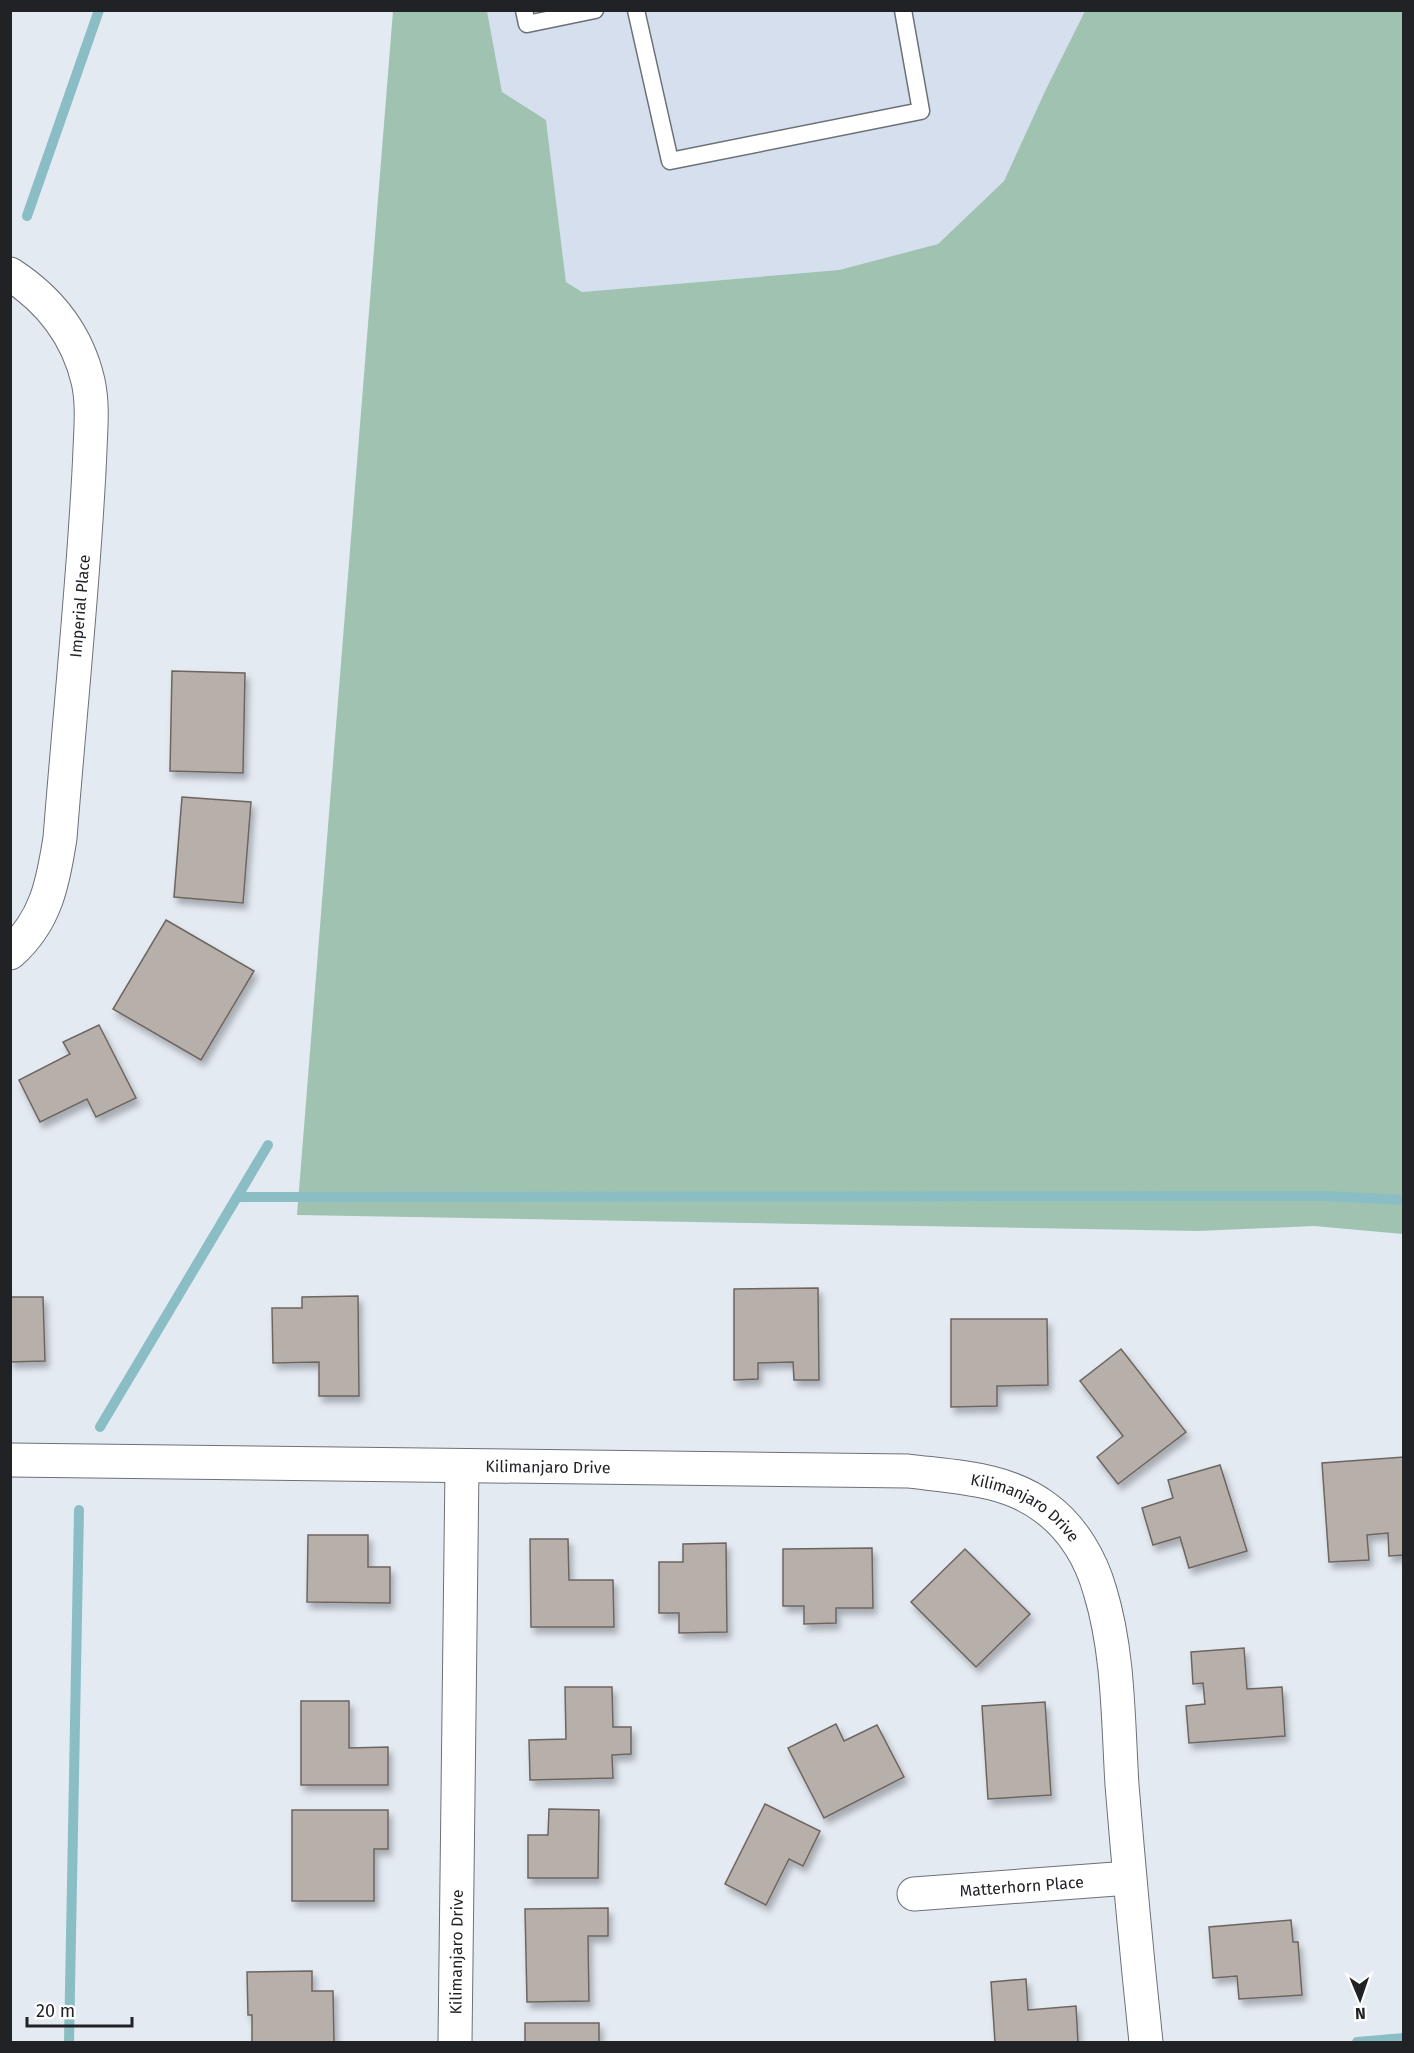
<svg xmlns="http://www.w3.org/2000/svg" width="1414" height="2053" font-family="'Fira Sans',sans-serif">
  <style>
    .built { fill: #d5dfee }
    .green { fill: #9fc3b0 }
    .lines { fill: none; stroke-linecap: round; stroke-linejoin: round }
    .stream { stroke: #8abec4; stroke-width: 10 }
    .building { fill: #b7afa9; stroke: #6d6660; stroke-width: 1.5; filter: url(#shadow) }
    .lane-casing { stroke: #6c7178; stroke-width: 19 }
    .street-casing { stroke: #6c7178; stroke-width: 35 }
    .lane { stroke: #fff; stroke-width: 16 }
    .street { stroke: #fff; stroke-width: 33 }
    .labels { text-anchor: middle; dominant-baseline: central; stroke-width: 6; stroke-linejoin: round; paint-order: stroke }
    .street-label { font-size: 16px; fill: #202225; stroke: #fff }
  </style>
  <defs>
    <filter id="shadow"><feDropShadow dx="3.5" dy="6" stdDeviation="3" flood-color="#0004"/></filter>
  </defs>
  <rect width="100%" height="100%" fill="#e4eaf2"/>
  <path class="built" d="M487 11H1085L1047 87 1004 181 938 244 839 270 582 292 566 282 546 120 502 92Z"/>
  <path class="green" d="M393 11H487L502 92 546 120 566 282 582 292 839 270 938 244 1004 181 1047 87 1085 11H1403V1234L1314 1226 1198 1231 297 1215Z"/>
  <g class="lines">
    <g class="stream">
      <path d="M27 216 99 10"/>
      <path d="M237 1197 1326 1196 1404 1200"/>
      <path d="M100 1427 268 1145"/>
      <path d="M69 2042 79 1510"/>
      <path d="M1357 2042 1404 2038"/>
    </g>
  </g>
  <g class="building">
    <path d="M172 671 245 673 243 773 170 771Z"/>
    <path d="M182 797 251 802 243 903 174 897Z"/>
    <path d="M166 920 254 971 201 1060 113 1009Z"/>
    <path d="M99 1025 136 1098 96 1117 87 1099 40 1122 19 1080 70 1054 63 1042Z"/>
    <path d="M818 1288 819 1380H794L793 1362 758 1363V1379L734 1380V1289Z"/>
    <path d="M358 1296 359 1396H319V1362L273 1363 272 1308H302V1297Z"/>
    <path d="M10 1297H43L45 1361 10 1362Z"/>
    <path d="M951 1319H1047L1048 1385 997 1386V1406L951 1407Z"/>
    <path d="M1121 1349 1186 1432 1118 1484 1097 1457 1123 1436 1080 1381Z"/>
    <path d="M1404 1457V1555L1389 1556 1388 1533 1367 1535 1369 1560 1329 1562 1322 1463Z"/>
    <path d="M1220 1465 1247 1551 1189 1568 1180 1537 1153 1545 1142 1508 1173 1498 1168 1480Z"/>
    <path d="M308 1535H368V1567H390V1603L307 1602Z"/>
    <path d="M530 1539H568L569 1580H613L614 1627H531Z"/>
    <path d="M726 1543 727 1632 679 1633V1613H659V1562H683V1544Z"/>
    <path d="M872 1548 873 1608H836V1623L804 1624V1606H783V1549Z"/>
    <path d="M965 1549 1030 1614 976 1667 911 1602Z"/>
    <path d="M1244 1648 1247 1689 1282 1687 1285 1736 1189 1743 1186 1706 1205 1704 1203 1683 1193 1684 1191 1652Z"/>
    <path d="M565 1687H612L613 1727H631V1754L612 1755 613 1778 530 1780 529 1740 566 1739Z"/>
    <path d="M301 1701H349V1748L388 1747V1785H301Z"/>
    <path d="M1045 1702 1051 1795 988 1799 982 1706Z"/>
    <path d="M836 1724 844 1741 877 1725 904 1777 824 1818 788 1748Z"/>
    <path d="M765 1804 820 1831 803 1866 789 1859 766 1905 725 1884Z"/>
    <path d="M549 1809 599 1810 598 1878H528V1835H548Z"/>
    <path d="M292 1810H388V1849H374V1901H292Z"/>
    <path d="M608 1908V1936H588L589 2001 527 2002 525 1909Z"/>
    <path d="M1291 1920 1293 1942H1298L1302 1995 1239 1999 1237 1976 1213 1978 1209 1927Z"/>
    <path d="M312 1971V1991H333L334 2042H252V2015H248L247 1972Z"/>
    <path d="M1026 1979 1028 2010 1076 2006 1078 2042H995L991 1982Z"/>
    <rect x="525" y="2023" width="74" height="19"/>
  </g>
  <g class="lines">
    <g class="lane-casing">
      <g id="lane">
        <path d="M524 10 527 24 595 10"/>
        <path d="M636 10 670 161 921 111 903 10"/>
      </g>
    </g>
    <g class="street-casing">
      <g id="street">
        <path d="M10 274C50 300 77 334 88 381 93 403 91 426 90 449 89 477 87 506 85 535 78 636 68 737 60 838 53 883 46 921 10 953"/>
        <path id="s1" d="M10 1460 908 1471C955 1477 1008 1478 1047 1509 1073 1529 1091 1559 1100 1591 1119 1653 1118 1721 1122 1785 1129 1871 1137 1957 1146 2042"/>
        <path id="s2" d="M914 1894 1129 1878"/>
        <path id="s3" d="M455 2042 462 1466"/>
      </g>
    </g>
    <use href="#lane" class="lane"/>
    <use href="#street" class="street"/>
  </g>
  <g class="labels">
    <g class="street-label">
      <text transform="translate(80 606) rotate(-85)">Imperial Place</text>
      <text stroke="none"><textPath href="#s1" startOffset="538">Kilimanjaro Drive</textPath></text>
      <text stroke="none"><textPath href="#s1" startOffset="1024">Kilimanjaro Drive</textPath></text>
      <text stroke="none"><textPath href="#s2" startOffset="108">Matterhorn Place</textPath></text>
      <text stroke="none"><textPath href="#s3" startOffset="90">Kilimanjaro Drive</textPath></text>
    </g>
  </g>
  <rect width="1414" height="2053" fill="none" stroke="#202225" stroke-width="24"/>
  <g transform="translate(1360 1999) rotate(178)" stroke="#ffffff" stroke-width="4.5" paint-order="stroke">
  <path d="M0-4.5L10 22L0 15L-10 22Z" fill="#202225"/>
  <text y="-9" font-size="16" font-weight="bold" text-anchor="middle" fill="#202225">N</text>
  </g>
  <path d="M27 2017v9h105v-9" fill="none" stroke="#202225" stroke-width="3"/>
  <text x="36" y="2017" font-size="18" fill="#202225" stroke="#ffffff" stroke-width="4.5" paint-order="stroke">20 m</text>
</svg>
